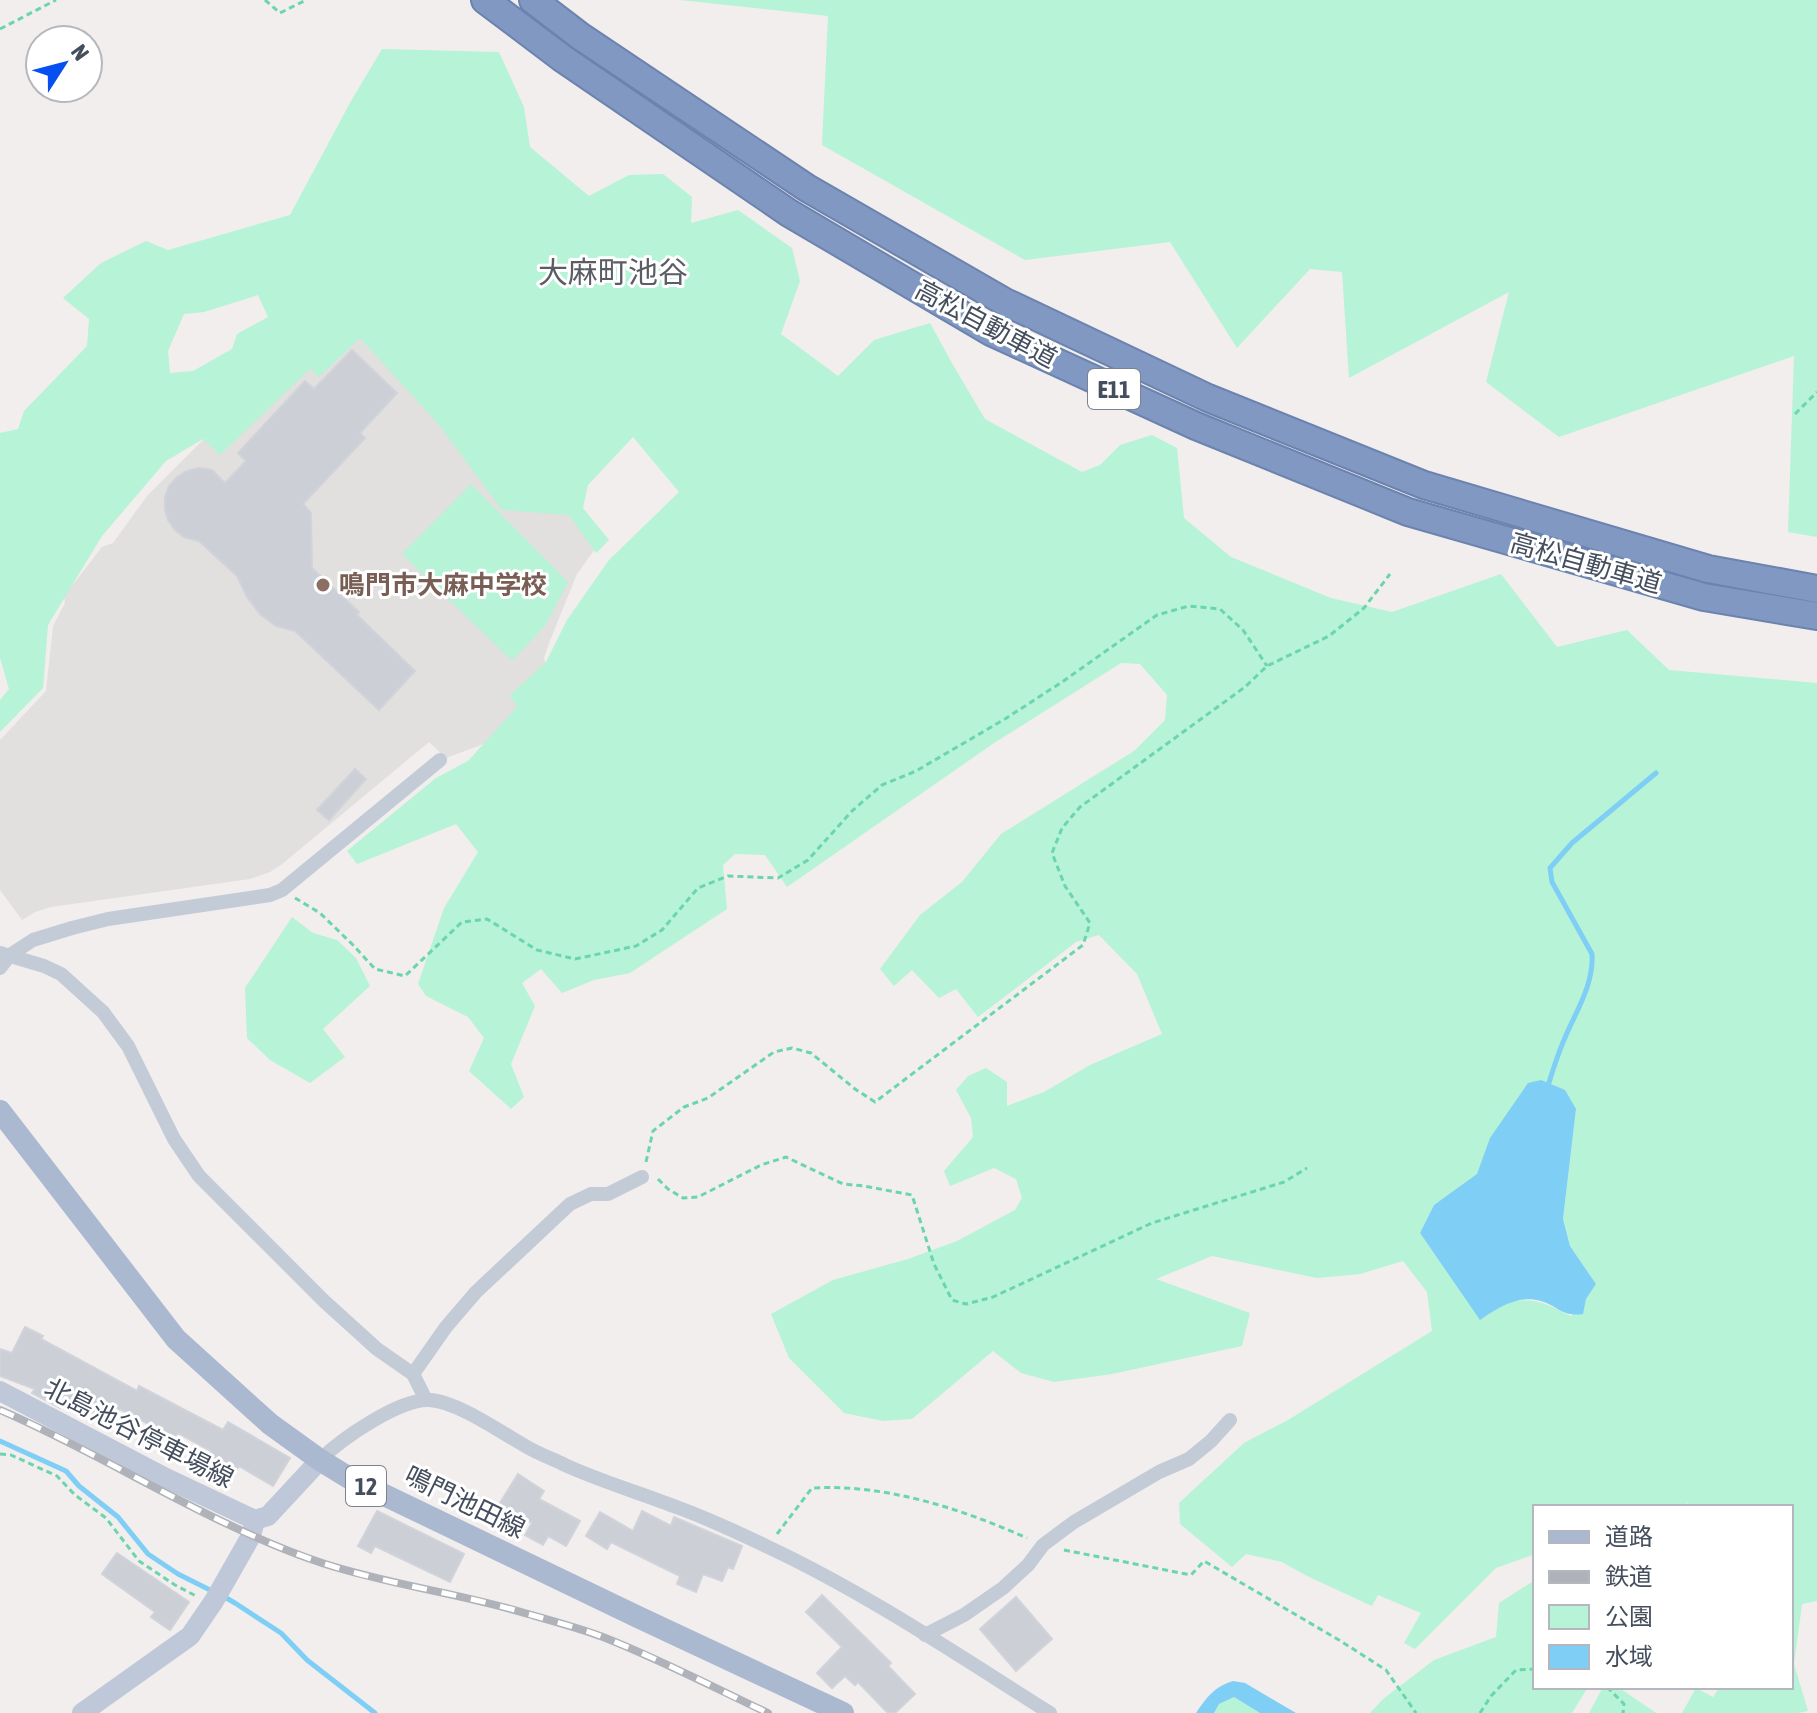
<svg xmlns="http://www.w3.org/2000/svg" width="1817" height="1713" font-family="'Asap Condensed','Noto Sans JP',sans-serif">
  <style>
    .education { fill: #e2dfdf }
    .green { fill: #b7f3d6; fill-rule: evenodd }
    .water { fill: #7fcef5 }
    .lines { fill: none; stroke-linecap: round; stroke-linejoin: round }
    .stream { stroke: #7fcef5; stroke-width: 5 }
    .building { fill: #cccfd6; stroke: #d1d3da; stroke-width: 2 }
    .highway-casing { stroke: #6b83ae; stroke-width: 30 }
    .path { stroke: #6bd5ae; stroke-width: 3; stroke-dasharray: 6 4; stroke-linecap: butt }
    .street { stroke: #c3cbd7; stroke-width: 14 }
    .secondary { stroke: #bec8d9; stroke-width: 20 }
    .primary { stroke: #aab9d0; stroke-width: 22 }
    .highway { stroke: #8098c2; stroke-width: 26 }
    .rail-casing { stroke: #afb2b9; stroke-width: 8 }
    .rail { stroke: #fff; stroke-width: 5; stroke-dasharray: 15; stroke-linecap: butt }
    .education-dot { fill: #8d6e63; stroke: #fff; stroke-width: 3 }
    .labels { text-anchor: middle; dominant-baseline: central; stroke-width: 6; stroke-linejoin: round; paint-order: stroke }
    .shield { fill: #fff; stroke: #7c838e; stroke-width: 2 }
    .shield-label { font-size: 24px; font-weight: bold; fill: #444e5d }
    .street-label { font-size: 26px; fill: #444e5d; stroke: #fff }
    .education-label { font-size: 26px; font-weight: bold; fill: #785e54; stroke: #fff; text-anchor: start }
    .quarter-label { font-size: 30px; fill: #5a5d64; stroke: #fff }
  </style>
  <rect width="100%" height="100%" fill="#f1eeed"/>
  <path class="education" d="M360 269 553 480 597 546 577 574 549 643 544 658 547 669 497 739 446 758 429 742 281 865 270 872 250 879 51 907 35 912 22 920 0 890V740L46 691 53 626 65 603 64 596 102 547 113 543 147 496 280 363Z"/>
  <g class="green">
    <path d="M680 0H1817V537L1788 532 1794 356 1559 437 1486 382 1509 292 1349 378 1342 272 1310 269 1237 348 1170 242 1025 260 822 145 828 16Z"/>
    <path d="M382 49 499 52 524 107 530 147 589 196 629 175 663 174 692 197 691 223 738 210 792 248 800 281 781 334 838 376 874 340 930 323 953 365 985 419 1082 472 1100 465 1120 445 1152 435 1177 448 1184 518 1231 557 1331 598 1392 612 1501 574 1557 647 1627 630 1669 670 1817 683V1601L1802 1604 1794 1664 1808 1711 1798 1713H1682L1696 1688 1713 1697 1720 1687H1791V1507H1693L1687 1503 1684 1507H1535V1554L1496 1568 1415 1649 1404 1643 1421 1613 1378 1595 1372 1606 1307 1576 1282 1562 1246 1554 1232 1567 1180 1524 1179 1503 1244 1443 1288 1420 1432 1331 1427 1292 1403 1261 1360 1274 1317 1278 1212 1256 1156 1279 1250 1313 1242 1346 1112 1374 1054 1382 1021 1373 993 1351 912 1419 883 1421 844 1413 789 1358 771 1314 833 1280 908 1259 957 1241 1015 1210 1022 1198 1016 1179 994 1168 950 1186 944 1171 973 1137 971 1118 956 1090 968 1076 986 1068 1007 1082V1106L1044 1092 1090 1065 1162 1034 1137 974 1099 935 1076 942 978 1017 956 989 939 998 912 970 894 986 880 969 920 915 962 882 1001 834 1134 751 1165 720 1167 695 1140 664 1121 663 994 743 787 887 765 855 735 854 723 865 727 909 630 973 594 980 562 993 541 969 522 983 535 1006 511 1064 524 1097 511 1109 469 1071 484 1038 468 1017 426 996 418 984 444 908 478 852 456 824 357 864 347 851 436 778 468 761 517 707 510 695 546 662 567 620 609 560 679 492 633 437 588 485 583 508 609 540 596 553 569 515 502 510 439 425 360 338 319 377 310 369 220 455 203 439 166 461 102 536 48 625 43 688 0 732V700L9 689 0 658V433L18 429 24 411 87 346 89 319 63 298 101 263 146 241 168 250 290 215 351 101ZM258 295 268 317 237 334 232 349 193 371 170 373 168 351 184 314 204 312ZM1576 1109 1563 1219 1570 1246 1596 1284 1586 1299 1571 1316C1547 1304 1530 1294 1502 1305 1494 1308 1487 1315 1480 1319L1420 1233 1434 1205Z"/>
    <path d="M471 484 568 582 545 626 512 661 402 554Z"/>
    <path d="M292 917 313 933 337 940 356 958 370 986 323 1029 345 1057 310 1083 270 1060 247 1038 245 988Z"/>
    <path d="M1535 1580V1687H1588L1572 1713H1370L1383 1699 1434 1660 1496 1637 1499 1603Z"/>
    <path d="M1603 1687H1618L1656 1713H1589Z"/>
    <path d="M1234 1697 1260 1713H1214L1219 1704Z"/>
  </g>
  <g class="water">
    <path d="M1541 1080 1565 1090 1576 1109 1563 1219 1570 1246 1596 1284 1586 1299 1583 1314C1562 1317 1558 1306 1541 1301 1519 1294 1497 1308 1480 1320L1420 1233 1434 1205 1477 1174 1490 1138 1528 1083Z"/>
    <path d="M1233 1681 1245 1683 1296 1713H1260L1234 1697 1219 1704 1214 1713H1196C1206 1698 1215 1686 1233 1681Z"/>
  </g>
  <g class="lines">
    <g class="stream">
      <path d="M1547 1089C1552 1073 1557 1056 1564 1040 1575 1013 1594 985 1592 954L1552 882 1550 868 1572 843 1656 773"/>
      <path d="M0 1441 66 1471 79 1486 118 1517 148 1554 178 1574 212 1591"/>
      <path d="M221 1595 235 1603 281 1633 307 1660 375 1713"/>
    </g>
  </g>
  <g class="building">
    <path d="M352 350 397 393 360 433 365 438 303 504 311 513 312 568 359 612 357 615 415 671 379 710 295 631 276 626 260 614 247 597 237 576 199 541 184 537 175 530 168 520 165 509V497L169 486 177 477 187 471 199 468 212 470 225 483 246 461 238 453 305 381 314 389Z"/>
    <path d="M355 769 366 779 329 820 317 810Z"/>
    <path d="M25 1327 43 1336 41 1339 137 1391 139 1386 223 1430 228 1422 290 1458 273 1486 239 1466 229 1483 201 1468 211 1451 178 1433 175 1438 120 1409 112 1423 65 1398 60 1408 32 1393 35 1389 0 1376V1349L12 1353Z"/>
    <path d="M518 1474 544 1491 539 1499 580 1521 566 1546 548 1536 543 1545 525 1535 532 1523 500 1503Z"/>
    <path d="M377 1511 464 1554 450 1582 375 1546 371 1553 358 1546Z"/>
    <path d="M642 1511 671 1526 674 1517 742 1546 733 1569 728 1567 722 1581 703 1574 696 1592 677 1584 680 1576 611 1542 607 1549 586 1536 600 1512 633 1531Z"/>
    <path d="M117 1553 189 1602 170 1630 151 1617 155 1612 102 1574Z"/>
    <path d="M822 1595 891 1663 888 1666 915 1694 895 1713H888L858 1682 855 1685 845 1676 832 1688 817 1673 842 1647 806 1612Z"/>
    <path d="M1016 1597 1052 1639 1016 1671 980 1629Z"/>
  </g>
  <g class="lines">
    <g class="highway-casing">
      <g id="highway">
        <path d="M485 0 562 58 789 213 991 332 1196 426 1408 512 1704 597 1817 616"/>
        <path d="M533 0 580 36 807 188 1005 302 1208 398 1424 485 1708 569 1817 589"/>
      </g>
    </g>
    <g class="path">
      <path d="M265 0 280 13 306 0"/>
      <path d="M0 29 56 0"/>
      <path d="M1795 414 1817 392"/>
      <path d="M295 898 320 913 353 945 375 969 405 976 462 922 487 919 537 950 575 959 636 946 662 930 698 888 728 876 778 878 808 860 852 811 882 785 916 771 1005 719 1062 682 1157 615 1189 606 1220 609 1243 630 1267 666"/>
      <path d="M646 1162 653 1131 684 1107 708 1098 774 1052 792 1048 811 1053 855 1089 875 1102 1083 945 1090 923 1065 886 1052 853 1062 828 1080 807 1245 687 1267 666 1329 636 1364 608 1390 574"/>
      <path d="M658 1179 668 1189 683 1198 698 1197 761 1165 786 1157 843 1184 864 1186 912 1195 934 1264 952 1300 966 1304 993 1297 1152 1223 1284 1182 1307 1168"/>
      <path d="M0 1454 11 1455 57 1476 75 1495 106 1518 139 1561 175 1585 196 1596"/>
      <path d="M777 1534 812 1488C886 1484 959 1508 1027 1538"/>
      <path d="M1064 1550 1191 1575 1204 1561 1339 1640 1386 1670 1416 1713"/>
      <path d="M1607 1687 1624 1704 1623 1713"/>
      <path d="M1480 1713 1491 1696 1516 1670 1535 1669"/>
    </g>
    <g class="street">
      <path d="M0 953 44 966 61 974 103 1012 128 1046 174 1139 199 1176 324 1301 377 1349 413 1374 426 1400"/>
      <path d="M0 968 10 955 33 940 72 928 108 919 270 895 282 890 440 760"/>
      <path d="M413 1374 446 1327 476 1292 570 1204 591 1194H608L642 1177"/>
      <path d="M320 1460C341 1439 399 1399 429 1400 457 1401 502 1433 527 1447 539 1454 553 1459 565 1465 602 1482 641 1493 679 1508 709 1519 739 1533 768 1547 866 1593 958 1655 1050 1713"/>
      <path d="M925 1635 964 1615 1003 1588 1028 1565 1043 1545 1074 1522 1159 1472 1189 1459 1211 1441 1230 1420"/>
    </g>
    <g class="secondary">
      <path d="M0 1391 166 1478 255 1520 268 1516 320 1460"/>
      <path d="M82 1713 190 1636 214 1601 251 1536 255 1520"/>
    </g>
    <path class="primary" d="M0 1111 176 1339 270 1424 320 1460 351 1479 638 1617 843 1713"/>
    <use href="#highway" class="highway"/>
    <g class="rail-casing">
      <path id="rail" d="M0 1410C109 1457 209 1525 322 1563 389 1585 460 1593 528 1614 553 1621 579 1628 603 1637 659 1659 713 1687 768 1713"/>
    </g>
    <use href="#rail" class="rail"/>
  </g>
  <circle class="education-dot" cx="323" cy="585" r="8"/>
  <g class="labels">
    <g class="shield">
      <rect x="1088" y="369" width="52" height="40" rx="6"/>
      <rect x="346" y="1466" width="40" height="40" rx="6"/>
    </g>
    <g class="shield-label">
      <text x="1114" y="389">E11</text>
      <text x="366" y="1486">12</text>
    </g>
    <g class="street-label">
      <text transform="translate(986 324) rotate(28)">高松自動車道</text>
      <text transform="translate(1586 563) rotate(16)">高松自動車道</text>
      <text transform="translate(139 1433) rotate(27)">北島池谷停車場線</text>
      <text transform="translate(465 1502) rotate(26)">鳴門池田線</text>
    </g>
    <g class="education-label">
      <text x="339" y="585">鳴門市大麻中学校</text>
    </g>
    <g class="quarter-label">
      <text x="613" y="272">大麻町池谷</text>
    </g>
  </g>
  <rect x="1533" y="1505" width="260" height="184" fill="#ffffff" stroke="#b4b8be" stroke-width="2"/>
  <rect x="1549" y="1531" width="40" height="12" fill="#aab9d0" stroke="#b4b8be" stroke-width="2"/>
  <text x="1605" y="1545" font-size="24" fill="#444e5d">道路</text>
  <rect x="1549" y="1571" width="40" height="12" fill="#afb2b9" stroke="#b4b8be" stroke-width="2"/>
  <text x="1605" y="1585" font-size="24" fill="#444e5d">鉄道</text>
  <rect x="1549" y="1605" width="40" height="24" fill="#b7f3d6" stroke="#b4b8be" stroke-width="2"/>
  <text x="1605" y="1625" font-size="24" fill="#444e5d">公園</text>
  <rect x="1549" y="1645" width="40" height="24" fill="#7fcef5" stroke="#b4b8be" stroke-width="2"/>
  <text x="1605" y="1665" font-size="24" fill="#444e5d">水域</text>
  <g transform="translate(64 64) rotate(54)"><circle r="38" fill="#ffffff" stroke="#b4b8be" stroke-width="2"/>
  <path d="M0-6L14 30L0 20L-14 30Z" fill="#0650f2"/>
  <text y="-12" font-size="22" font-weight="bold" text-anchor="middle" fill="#444e5d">N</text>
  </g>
</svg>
